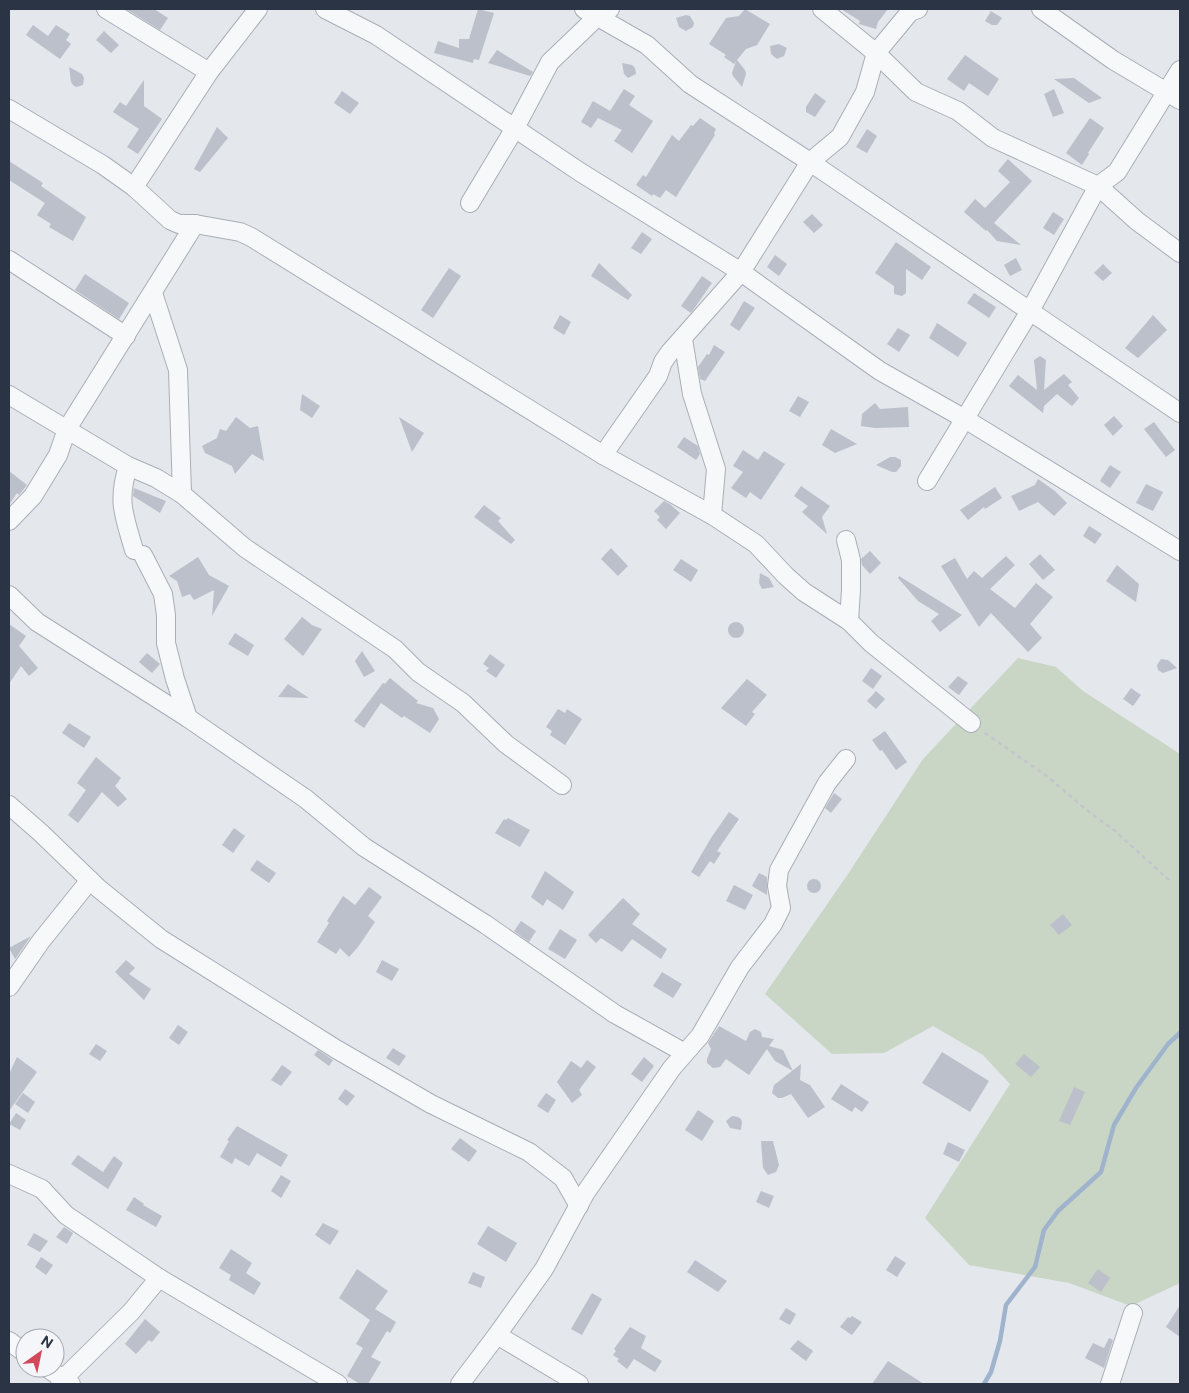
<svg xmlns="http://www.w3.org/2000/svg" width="1189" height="1393" font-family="'Public Sans',sans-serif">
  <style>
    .green { fill: #c9d6c5 }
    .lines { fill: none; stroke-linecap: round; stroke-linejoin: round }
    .stream { stroke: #9fb4cc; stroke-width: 4.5 }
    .building { fill: #bbc0ca }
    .street-casing { stroke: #a9aeb7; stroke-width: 20 }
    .path { stroke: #c2c5cb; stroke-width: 2.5; stroke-dasharray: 4 4; stroke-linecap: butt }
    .street { stroke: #f7f8fa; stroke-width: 18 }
  </style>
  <rect width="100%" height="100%" fill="#e4e7ec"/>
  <path class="green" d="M1018 658 1056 667 1083 691 1180 754V1283L1131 1306 1069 1283 969 1265 925 1218 1010 1084 983 1055 933 1026 884 1053 832 1054 765 994 848 874 923 759Z"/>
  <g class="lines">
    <path class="stream" d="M984 1384 991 1372 1000 1341 1006 1305 1035 1267 1044 1230 1058 1211 1101 1172 1114 1125 1136 1088 1168 1044 1180 1033"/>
  </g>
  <g class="building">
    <path d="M126 9H154L168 18 160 30Z"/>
    <path d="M478 9 494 13 479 60 474 59 473 63 434 53 438 41 459 48V39H469Z"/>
    <path d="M745 9 770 24 757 45 746 49 737 60 745 70 746 74 742 87 733 76 732 73 736 61 734 64 724 57 726 55 709 44 726 18 739 16Z"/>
    <path d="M841 9H888L878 22 876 29 859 24 860 21Z"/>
    <path d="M991 11 1002 18 997 25H992L985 21Z"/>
    <path d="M686 15 690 16 694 23 693 27 686 31 679 27 676 18Z"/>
    <path d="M33 25 48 36 56 25 70 34 66 40 71 44 60 59 26 35Z"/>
    <path d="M104 31 119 45 111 53 96 40Z"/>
    <path d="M779 44 787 48 784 56 777 59 771 54 770 46Z"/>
    <path d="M497 50 533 72 530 76 488 63Z"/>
    <path d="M965 55 999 79 988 96 969 83 964 91 947 79Z"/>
    <path d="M622 63 632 65 635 68 636 74 628 78 624 74Z"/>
    <path d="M69 67 82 74 84 78 83 85 76 87 73 85 71 82Z"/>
    <path d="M1074 78 1102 98 1089 103 1054 79Z"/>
    <path d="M144 80V106L162 119 138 154 127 147 139 129 113 112 120 102 126 106Z"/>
    <path d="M624 89 635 96 629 105 653 121 632 153 614 141 622 130 598 118 591 128 581 122 593 101 610 111Z"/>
    <path d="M1054 89 1064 113 1053 117 1044 94Z"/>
    <path d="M342 91 359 103 350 114 334 103Z"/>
    <path d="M815 93 826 101 815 117 806 112V107Z"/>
    <path d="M700 118 716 129 714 133 715 135 676 197 666 190 660 198 653 194 652 196 636 185 643 175 646 177 672 135 679 141 691 125 693 126Z"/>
    <path d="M1090 118 1104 128 1088 153 1089 154 1082 165 1066 153Z"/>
    <path d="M217 127 228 138 200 172 194 169Z"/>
    <path d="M867 129 877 136 867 153 856 147Z"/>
    <path d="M1008 159 1032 181 994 223 1021 245 997 241 987 230 986 231 964 212 975 199 985 208 1010 182 998 171Z"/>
    <path d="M9 161 43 183 41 186 86 217 73 241 49 227 51 224 37 215 45 203 9 180Z"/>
    <path d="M1053 212 1064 219 1054 235 1043 228Z"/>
    <path d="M812 214 823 225 814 233 803 222Z"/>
    <path d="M642 232 652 239 641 254 631 248Z"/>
    <path d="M896 242 931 267 922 280 906 269V293L902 296 894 294V286L875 273Z"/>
    <path d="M775 255 787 264 779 276 767 267Z"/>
    <path d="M1016 258 1022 270 1010 276 1004 265Z"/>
    <path d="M599 263 632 295 628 300 591 276Z"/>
    <path d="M1103 264 1112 273 1103 281 1094 273Z"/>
    <path d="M449 268 461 276 433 318 421 310Z"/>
    <path d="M85 274 129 303 119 319 75 290Z"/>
    <path d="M702 276 712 283 691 313 681 306Z"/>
    <path d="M974 293 996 307 989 318 967 303Z"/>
    <path d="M744 301 755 308 739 331 730 325Z"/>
    <path d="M560 315 571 322 564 335 553 328Z"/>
    <path d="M1153 315 1167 330 1138 358 1125 348Z"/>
    <path d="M937 323 967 343 958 357 929 338Z"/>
    <path d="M898 328 910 335 899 352 887 344Z"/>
    <path d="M714 345 725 352 705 381 700 379 698 367 707 354 709 355Z"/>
    <path d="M1040 356 1046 360 1044 390 1064 374 1072 382 1068 385 1079 398 1072 406 1057 394 1044 406 1043 413 1009 386 1018 375 1037 390 1034 360Z"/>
    <path d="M302 394 320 406 312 418 300 410Z"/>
    <path d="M798 396 809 402 800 417 789 411Z"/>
    <path d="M875 403 880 409 908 407 909 427 875 428 861 426 862 414Z"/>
    <path d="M1114 416 1123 426 1113 436 1104 425Z"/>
    <path d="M236 417 250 428 258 426 264 461 252 454 235 474 232 466 205 453 202 446 217 438 220 429 226 431Z"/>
    <path d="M399 417 424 433 412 452Z"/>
    <path d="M1154 422 1175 450 1166 457 1144 429Z"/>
    <path d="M831 429 857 444 835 453 822 445Z"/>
    <path d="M684 437 698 446 700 454 696 460 677 447Z"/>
    <path d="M743 450 758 460 764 451 785 464 761 500 750 492 746 498 731 488 743 472 733 466Z"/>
    <path d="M890 457H895L901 460V466L896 472H892L876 465Z"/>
    <path d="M1110 465 1121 472 1110 488 1100 481Z"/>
    <path d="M9 471 27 485 19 495 17 493 9 505Z"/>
    <path d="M1038 479 1055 491 1067 503 1054 516 1038 502 1019 511 1011 496 1035 485Z"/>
    <path d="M1146 484 1163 492 1153 511 1136 503Z"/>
    <path d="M801 486 830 506 822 517 827 534 802 512 808 506 794 496Z"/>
    <path d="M995 487 1002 498 985 509 984 507 968 520 960 510Z"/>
    <path d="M134 488 166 501 160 513 133 496Z"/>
    <path d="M664 501 671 505 680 513 666 529 657 520 660 517 654 511Z"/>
    <path d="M484 505 501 518 498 521 515 540 511 544 474 517Z"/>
    <path d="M1089 526 1102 534 1095 544 1083 536Z"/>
    <path d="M611 548 628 566 618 576 601 559Z"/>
    <path d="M870 551 881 563 870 574 862 565 861 559Z"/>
    <path d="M1040 554 1055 570 1043 580 1029 564Z"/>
    <path d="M1006 556 1015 565 990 589 1015 608 1036 583 1053 597 1030 624 1042 638 1028 652 991 613 979 627 941 566 955 558 967 579 974 571 982 578Z"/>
    <path d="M198 557 209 575 229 586 212 616 214 590 194 600 190 594 182 597 177 581 169 576Z"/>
    <path d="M681 559 698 570 691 582 673 570Z"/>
    <path d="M1117 565 1139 584 1136 602 1106 581Z"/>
    <path d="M760 573 769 578 774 587 762 589 759 583Z"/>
    <path d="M899 576 962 615 940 632 931 621 939 614 918 601 898 578Z"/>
    <path d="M302 617 312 625 322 629 303 656 284 639Z"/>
    <circle cx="736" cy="630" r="8"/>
    <path d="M9 624 26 636 19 646 38 668 29 676 21 666 9 684Z"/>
    <path d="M235 633 254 645 248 656 228 644Z"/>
    <path d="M362 651 375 671 364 677 355 661Z"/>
    <path d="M147 653 160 664 152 673 139 662Z"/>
    <path d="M490 654 505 665 496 678 486 671 489 668 483 664Z"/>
    <path d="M1161 659 1168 660 1177 668 1163 673 1158 670 1157 665Z"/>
    <path d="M871 668 882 676 873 689 862 681Z"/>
    <path d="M958 676 968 683 959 695 948 687Z"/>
    <path d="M390 678 418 701 416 703 433 708 439 719 430 733 404 716 402 718 381 703 364 728 354 721 383 683 385 684Z"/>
    <path d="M747 679 767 695 752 712 755 714 746 726 721 708Z"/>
    <path d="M288 684 309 698 278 697Z"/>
    <path d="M1131 688 1141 695 1133 706 1123 699Z"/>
    <path d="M876 691 885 699 876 709 867 701Z"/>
    <path d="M558 709 565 713 567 709 582 719 565 745 550 735 552 731 546 727Z"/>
    <path d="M69 723 91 737 84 748 62 733Z"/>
    <path d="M885 731 907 762 896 770 882 750 880 751 872 740Z"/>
    <path d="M96 757 121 778 115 786 127 799 118 807 102 792 78 823 68 815 86 790 77 783Z"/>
    <path d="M834 793 842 799 831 813 825 808Z"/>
    <path d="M729 812 739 819 717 851 721 853 714 864 710 861 699 877 691 872 711 838Z"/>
    <path d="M508 818 530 830 520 847 495 833 504 819 506 820Z"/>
    <path d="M234 828 245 836 233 853 222 845Z"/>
    <path d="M257 860 276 873 269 883 250 870Z"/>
    <path d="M545 871 574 892 563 910 547 899 543 906 531 897Z"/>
    <path d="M759 873 767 877V895L752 886Z"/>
    <circle cx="814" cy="886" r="7"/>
    <path d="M734 885 753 895 745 910 726 901Z"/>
    <path d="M369 887 382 897 368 916 375 922 358 947 349 957 340 948 336 954 317 942 329 923 327 921 343 896 355 905Z"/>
    <path d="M623 898 640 914 632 924 667 949 661 959 632 939 622 952 601 938 596 943 588 935Z"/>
    <path d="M1063 914 1072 925 1059 935 1050 925Z"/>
    <path d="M521 921 536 931 529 942 514 931Z"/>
    <path d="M560 929 577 940 565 959 548 949Z"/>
    <path d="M31 936 16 958 15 959 9 948Z"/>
    <path d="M126 960 135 968 129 974 151 989 144 1000 115 972Z"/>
    <path d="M382 960 399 969 392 981 376 972Z"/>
    <path d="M662 972 682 984 673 998 653 986Z"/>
    <path d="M178 1025 188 1032 179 1045 169 1038Z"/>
    <path d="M719 1026 746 1041 750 1032 755 1029 761 1032 762 1037 774 1039 769 1046 783 1050 793 1071 775 1061 767 1049 749 1075 726 1059 720 1067 713 1068 707 1063V1059L711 1049 708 1043Z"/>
    <path d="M96 1044 107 1051 100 1061 89 1054Z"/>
    <path d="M393 1048 406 1056 399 1066 386 1058Z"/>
    <path d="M318 1050 333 1060 329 1066 314 1055Z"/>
    <path d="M942 1052 989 1081 970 1112 922 1083Z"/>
    <path d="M1024 1054 1040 1067 1031 1077 1015 1064Z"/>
    <path d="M17 1057 37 1072 9 1111V1074Z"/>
    <path d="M644 1057 654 1066 642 1082 631 1074Z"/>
    <path d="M587 1060 596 1067 579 1090 582 1095 572 1103 557 1082 571 1061 581 1068Z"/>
    <path d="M801 1064 800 1080 810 1085 825 1107 808 1118 791 1094 782 1098H778L772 1093 774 1085Z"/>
    <path d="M282 1065 292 1072 281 1086 271 1080Z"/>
    <path d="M841 1084 869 1102 862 1112 855 1107 852 1112 831 1099Z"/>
    <path d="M1074 1087 1085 1092 1070 1125 1059 1121Z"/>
    <path d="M345 1089 355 1096 347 1106 338 1099Z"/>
    <path d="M23 1093 35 1102 28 1113 15 1104Z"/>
    <path d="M546 1093 556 1100 548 1113 537 1106Z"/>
    <path d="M698 1110 714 1121 702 1141 685 1130Z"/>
    <path d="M16 1113 26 1120 20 1130 9 1124Z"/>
    <path d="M732 1116 738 1117 741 1119 742 1122 741 1130 730 1128 726 1121Z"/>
    <path d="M237 1126 288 1155 281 1167 257 1153 249 1166 235 1158 232 1164 220 1157 229 1141 227 1140Z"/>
    <path d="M460 1138 477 1151 469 1162 451 1149Z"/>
    <path d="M761 1141H773L779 1165 776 1172 768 1175 763 1168Z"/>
    <path d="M948 1142 965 1150 959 1162 943 1154Z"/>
    <path d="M78 1155 103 1172 114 1156 123 1163 108 1189 71 1164Z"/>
    <path d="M281 1175 291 1181 281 1198 271 1191Z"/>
    <path d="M761 1191 774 1196 769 1208 756 1202Z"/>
    <path d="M134 1197 144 1204 143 1205 162 1216 156 1227 126 1210Z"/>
    <path d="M323 1223 339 1231 330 1245 315 1235Z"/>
    <path d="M488 1226 517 1243 506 1262 477 1244Z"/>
    <path d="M64 1227 73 1233 67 1244 56 1237Z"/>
    <path d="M34 1233 48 1241 40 1252 27 1245Z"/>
    <path d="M231 1249 252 1263 246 1273 261 1283 254 1295 229 1280 231 1275 219 1268Z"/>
    <path d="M895 1256 906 1263 897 1277 886 1270Z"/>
    <path d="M41 1257 53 1265 46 1275 35 1267Z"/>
    <path d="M695 1260 727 1281 718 1292 687 1272Z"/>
    <path d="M357 1269 388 1291 375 1309 396 1322 390 1333 387 1331 371 1357 381 1362 368 1384H360L347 1376 363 1348 356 1344 370 1320 339 1298Z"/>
    <path d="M1098 1269 1110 1278 1101 1292 1088 1283Z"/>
    <path d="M473 1272 485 1277 481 1288 468 1283Z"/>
    <path d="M592 1293 602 1299 582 1335 571 1329Z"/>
    <path d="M1180 1305V1337L1166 1327Z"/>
    <path d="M786 1308 796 1314 790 1325 779 1319Z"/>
    <path d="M852 1316 862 1322 852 1335 840 1327 848 1317 850 1318Z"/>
    <path d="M145 1319 160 1332 152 1342 149 1340 136 1354 125 1344Z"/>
    <path d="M630 1327 646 1336 641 1348 662 1361 655 1372 634 1359 627 1369 617 1361 619 1359 613 1355 616 1351 614 1349Z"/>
    <path d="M1109 1338 1113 1340 1104 1368 1085 1358 1093 1343 1104 1348Z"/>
    <path d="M798 1340 813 1351 806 1361 790 1349Z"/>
    <path d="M888 1361 924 1384H872Z"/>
  </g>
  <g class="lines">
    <g class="street-casing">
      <g id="street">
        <path d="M106 9 209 72"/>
        <path d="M325 9 376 35 580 172 741 272 880 371 965 419 1180 551"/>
        <path d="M584 9 647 45 690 84 810 162 741 272 670 352 663 362 658 376 603 455"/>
        <path d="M822 9 876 53 916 92 958 111 993 138 1098 186 1137 221 1180 253"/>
        <path d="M918 9 910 12 876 53 865 92 840 137 810 162 1180 413"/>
        <path d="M1041 9 1113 60 1180 100"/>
        <path d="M9 109 103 165 134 187 170 220 179 224H195L240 232 251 237 603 455 712 515 756 544 786 576 804 592 849 621 871 643 971 723"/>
        <path d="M134 187 209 72 258 9"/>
        <path d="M470 203 515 128 550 62 597 17 610 9"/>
        <path d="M9 260 126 336"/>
        <path d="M153 293 178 370 182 494"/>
        <path d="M683 339 692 394 716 469 712 515"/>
        <path d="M9 395 128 466 156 478 182 494 245 548 395 649 418 672 463 703 506 744 562 785"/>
        <path d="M128 466C117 502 124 515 134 550"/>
        <path d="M927 481 1030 311 1098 186 1117 172 1180 70"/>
        <path d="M9 521 33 496 58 455 67 429 195 224"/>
        <path d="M846 540 851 560V590L849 621"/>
        <path d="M143 555 163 594 166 615V643L175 679 188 718"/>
        <path d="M9 595 37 622 188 718 306 799 364 847 485 924 615 1014 685 1053"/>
        <path d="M9 805 41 833 98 888 161 939 336 1049 431 1104 529 1152 563 1178 579 1206"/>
        <path d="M9 987 41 941 90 880"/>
        <path d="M9 1174 42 1189 66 1215 159 1278 131 1312 63 1379 60 1384"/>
        <path d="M159 1278 338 1384"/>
        <path d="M497 1335 544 1269 586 1192 672 1068 700 1036 740 967 773 924 781 908 777 886 779 870 827 783 846 759"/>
        <path d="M9 1341 25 1353"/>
        <path d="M47 1368 71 1384"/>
        <path d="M460 1384 497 1335 579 1384"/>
        <path d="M1110 1384 1133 1313"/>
      </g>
    </g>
    <path class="path" d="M985 733 1048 777 1083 807 1115 831 1170 881"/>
    <use href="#street" class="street"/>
  </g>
  <rect width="1189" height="1393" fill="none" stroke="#2b3445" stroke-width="20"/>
  <g transform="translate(40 1353) rotate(33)"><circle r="24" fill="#f4f6f9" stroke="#a4a8b1"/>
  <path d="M0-4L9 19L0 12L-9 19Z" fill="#d1495b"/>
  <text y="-8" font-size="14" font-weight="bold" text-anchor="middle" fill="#2b3445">N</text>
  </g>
</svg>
